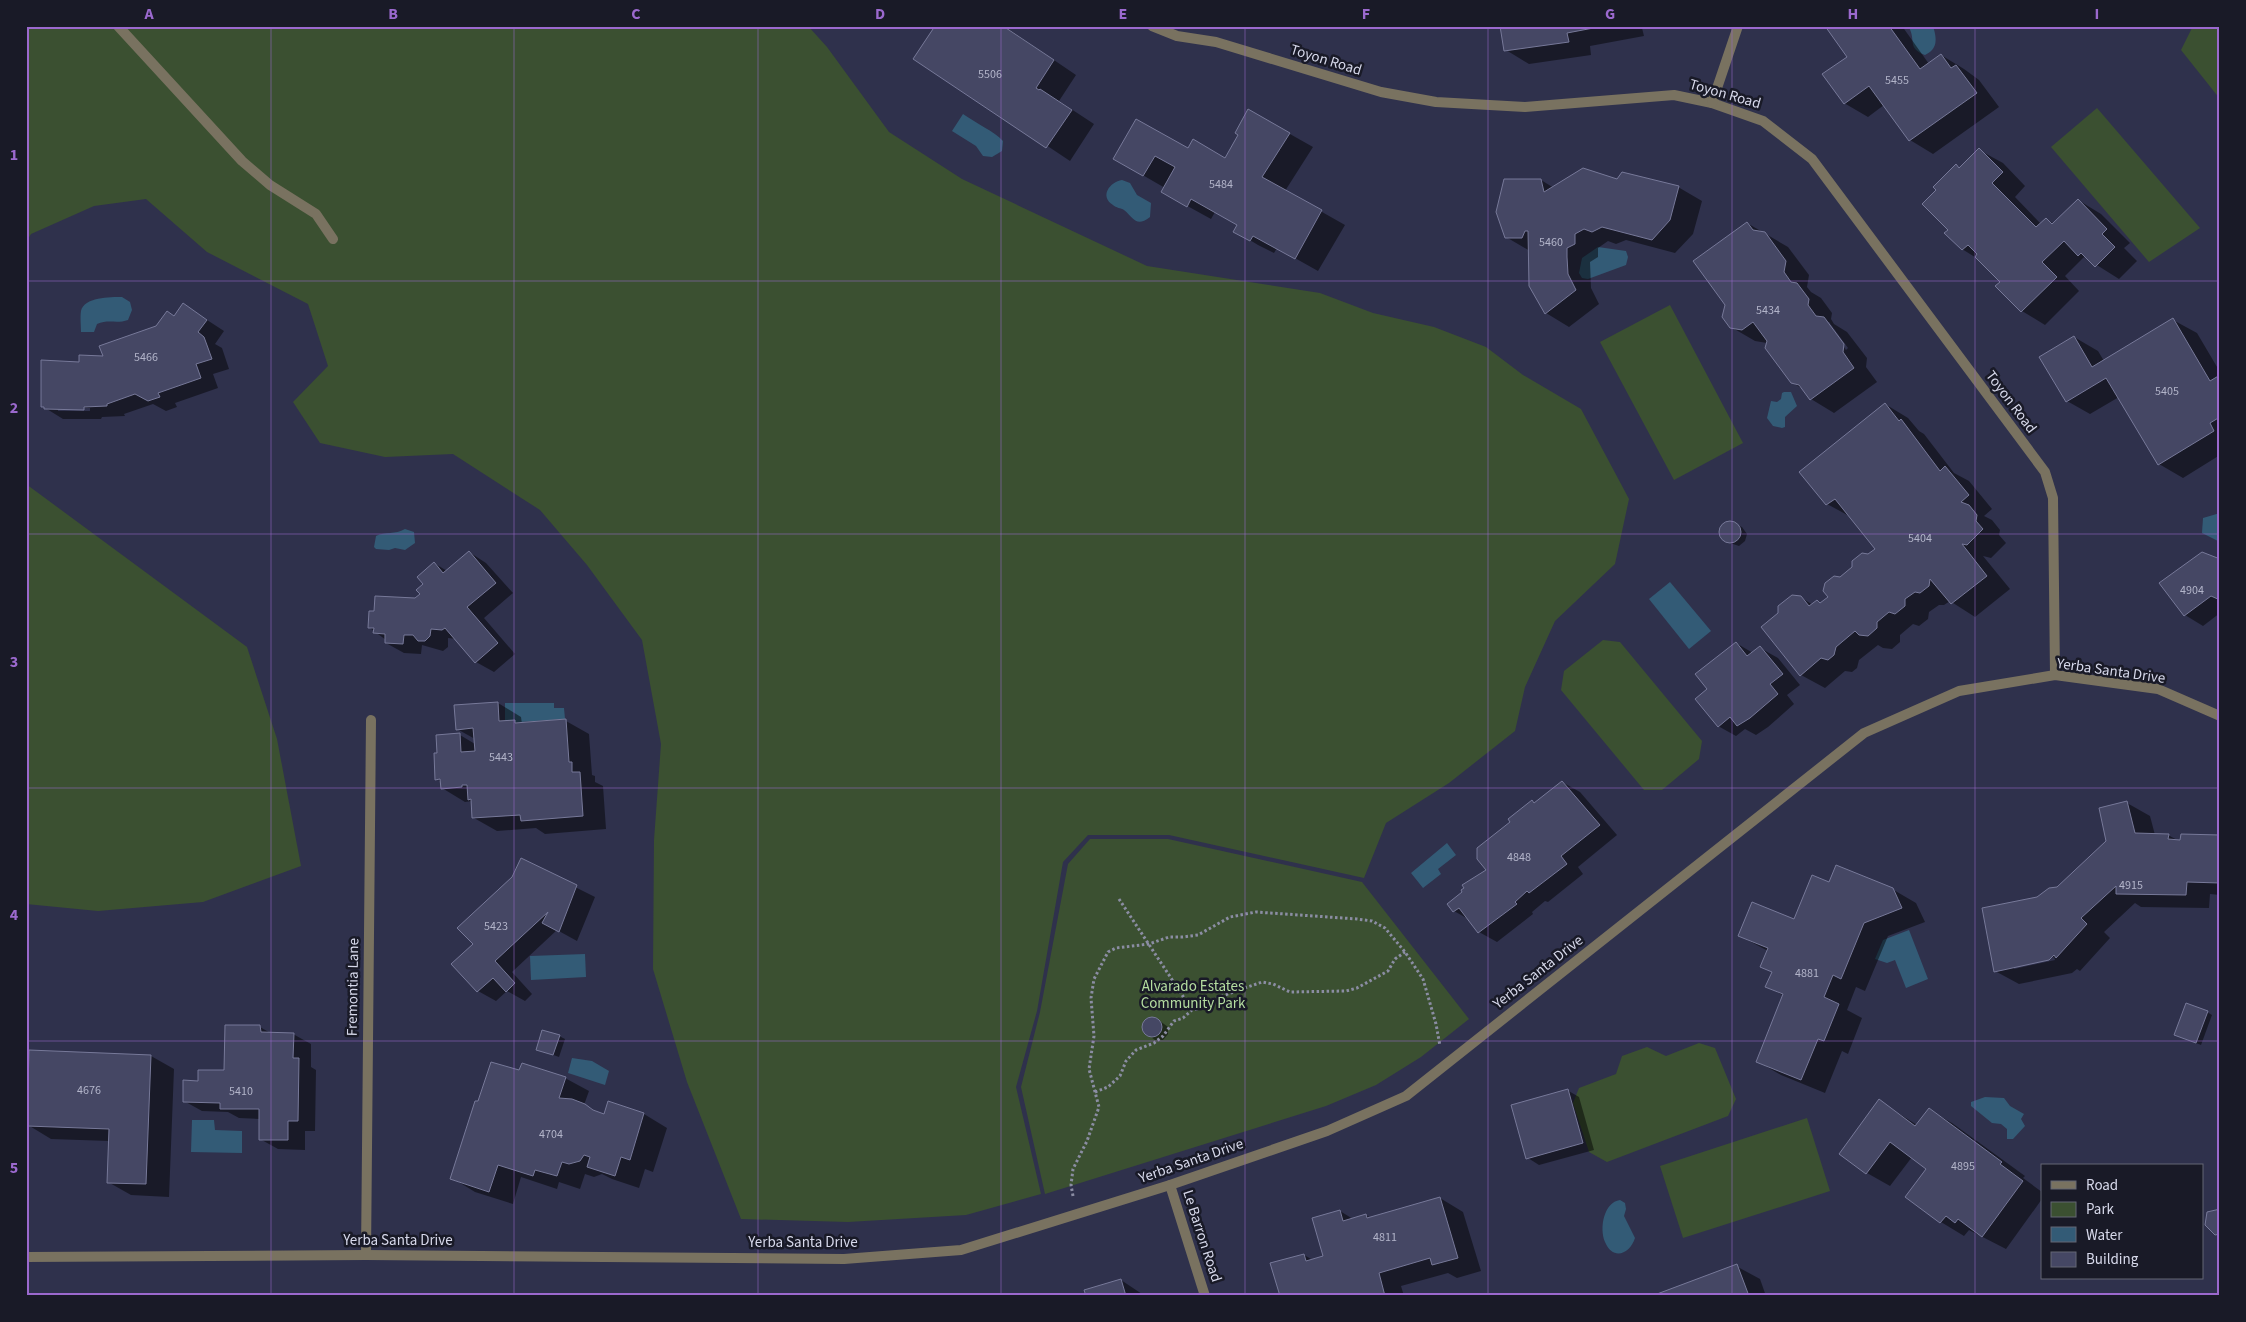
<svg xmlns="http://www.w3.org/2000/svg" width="2246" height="1322" font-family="'Source Sans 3',sans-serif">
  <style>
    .green { fill: #3b5031 }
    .water { fill: #335b76 }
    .shadow { fill: #0007; fill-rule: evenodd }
    .building { fill: #454764; stroke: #777999 }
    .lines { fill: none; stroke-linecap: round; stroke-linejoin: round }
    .path { stroke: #8b8da3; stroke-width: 3; stroke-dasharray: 2.5 2.5; stroke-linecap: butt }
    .lane { stroke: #797260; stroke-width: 10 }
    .street { stroke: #797260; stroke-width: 10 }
    .grid { fill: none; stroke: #9b69ce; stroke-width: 1; stroke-opacity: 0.55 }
    .labels { text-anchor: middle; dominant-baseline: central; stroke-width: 5; stroke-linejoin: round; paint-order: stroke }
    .number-label { font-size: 12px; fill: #b2b4c9 }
    .street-label { font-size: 15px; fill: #d7d9eb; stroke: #191a27 }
    .park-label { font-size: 15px; fill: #b4dda0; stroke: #191a27 }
    .neatline { fill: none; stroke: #9b69ce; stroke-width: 2 }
    .grid-label { font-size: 16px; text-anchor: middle; font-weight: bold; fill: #9b69ce }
  </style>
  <rect width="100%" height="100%" fill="#2f314c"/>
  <g class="green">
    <path d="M26 26H808L827 47 889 132 962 179 1147 266 1320 293 1373 313 1434 327 1486 347 1523 375 1581 409 1629 499 1615 564 1555 621 1525 687 1515 731 1449 783 1386 823 1364 878 1169 835H1088L1063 862 1037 1011 1016 1087 1041 1194 966 1215 848 1222 741 1219 687 1082 653 969 654 840 661 744 642 640 587 565 540 510 453 454 385 457 320 443 293 402 328 366 308 304 207 252 146 199 94 206 31 234 26 242Z"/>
    <path d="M2193 26H2220V99L2181 50Z"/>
    <path d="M2097 108 2200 228 2149 262 2051 147Z"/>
    <path d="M1670 305 1743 443 1674 480 1600 342Z"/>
    <path d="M26 484 247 647 277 739 301 866 203 902 98 911 26 904Z"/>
    <path d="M1603 640 1620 642 1702 741 1699 759 1662 790H1644L1561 690 1564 671Z"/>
    <path d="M1090 839H1168L1362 882 1469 1019 1421 1057 1376 1085 1326 1106 1045 1194 1021 1087 1040 1012 1068 864Z"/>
    <path d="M1699 1043 1715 1048 1736 1099 1728 1116 1607 1162 1589 1152 1573 1103 1579 1088 1616 1074 1622 1056 1647 1047 1666 1056Z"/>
    <path d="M1807 1118 1830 1191 1683 1238 1660 1166Z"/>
  </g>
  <g class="water">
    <path d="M1908 26H1933C1937 39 1938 49 1925 55 1906 48 1917 39 1908 26Z"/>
    <path d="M963 114C974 122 995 132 1003 141L1002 151 992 157 983 156 976 146 952 131Z"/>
    <path d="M1122 180 1130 183 1137 195 1151 203 1150 217C1136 228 1134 218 1124 210 1121 208 1116 208 1113 205 1099 196 1110 182 1122 180Z"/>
    <path d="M1598 247 1626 251 1628 257 1626 265 1588 279 1582 278 1579 273 1582 258Z"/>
    <path d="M122 297 130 302 132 310 128 320C117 324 108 319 97 324L94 332H81C81 326 80 317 81 311 84 297 110 297 122 297Z"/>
    <path d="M1784 392H1791L1797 406 1785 417V427L1782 428 1773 426 1767 418 1771 401 1777 402 1781 399 1782 393Z"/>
    <path d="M2220 513V542L2202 533 2203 518Z"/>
    <path d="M405 529 414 532 415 543 405 550 395 548 389 550 376 549 374 547 376 536C385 531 395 535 405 529Z"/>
    <path d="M1670 582 1711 631 1689 649 1649 599Z"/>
    <path d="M505 703H554V708H564L565 719 505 723Z"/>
    <path d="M1447 843 1456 855 1438 869 1441 874 1423 888 1411 873Z"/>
    <path d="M1909 930 1928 979 1906 988 1895 960 1887 963 1875 959 1883 940Z"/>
    <path d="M585 954 586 977 531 980 530 956Z"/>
    <path d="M572 1058 592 1061 609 1071 605 1085 568 1073Z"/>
    <path d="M1985 1097 2004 1098 2010 1106 2024 1114 2021 1119 2025 1126 2013 1139H2007V1129L2001 1124 1992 1123 1971 1106V1102Z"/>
    <path d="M192 1120H214L215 1130 242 1131V1153L191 1152Z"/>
    <path d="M1620 1200 1625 1203 1626 1209 1624 1216 1635 1238C1630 1254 1613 1261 1605 1242 1599 1228 1604 1202 1620 1200Z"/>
  </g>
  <g class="shadow">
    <path d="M936 26H1004L1076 75 1059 101 1094 124 1070 161 915 58Z"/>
    <path d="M1501 26H1654L1642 28 1644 36 1590 46 1591 55 1529 64 1506 50Z"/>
    <path d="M1827 26H1902L1929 64 1941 55 1964 69 1979 80 1999 107 1933 154 1910 140 1884 105 1868 117 1844 103 1849 57Z"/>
    <path d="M1249 111 1313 147 1285 191 1345 225 1318 271 1277 248 1274 253 1258 245 1235 231 1239 225 1215 212 1211 219 1162 192 1165 188 1115 159 1188 149 1226 160 1240 135Z"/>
    <path d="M1979 150 2003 163 2025 186 2015 197 2041 224 2046 219 2054 224 2078 200 2101 214 2130 243 2124 248 2137 261 2119 279 2084 257 2065 276 2079 291 2045 325 2022 311 2001 282 1978 259 1962 249 1950 230 1956 166 1960 168Z"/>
    <path d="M1541 180 1554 188 1618 180 1678 187 1702 201 1693 234 1675 253 1626 240 1616 244 1608 241 1598 248V257L1590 262 1591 288 1599 304 1569 327 1546 313 1530 251 1506 237Z"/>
    <path d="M1747 223 1788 247 1809 275 1807 287 1811 292 1821 298 1832 313 1831 319 1834 324 1847 332 1867 358 1866 367 1877 382 1834 413 1811 399 1803 389 1791 382 1767 343 1755 341 1731 327ZM1826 322H1829L1848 348 1846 350Z"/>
    <path d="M184 305 224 331 215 344 222 348 229 369 213 374 218 388 175 403 177 407 166 411 153 404 124 414 125 416 102 417 101 419H63L42 406 80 363 104 357 175 317ZM58 408H90V411H58Z"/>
    <path d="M2173 320 2197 333 2220 372V455L2183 478 2159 464 2119 397 2090 414 2067 401 2074 337 2098 351 2104 361Z"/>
    <path d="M1885 404 1908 418 1919 431 1924 434 1954 473 1969 481 1992 509 1984 516 1992 520 2000 530 1999 535 2006 543 1991 558 1983 556 2010 589 1975 617 1950 601 1944 605H1939L1929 612 1928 619 1919 626 1913 624 1900 635V642L1892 649 1883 648 1878 645 1859 660 1857 668 1852 672 1845 671 1825 688 1801 675 1800 597 1813 605 1818 601 1821 604 1830 597 1841 578 1877 549 1851 517 1827 504Z"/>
    <path d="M1727 522 1742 527 1747 534 1745 541 1739 546 1724 541 1719 534 1721 527Z"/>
    <path d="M469 552 486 563 513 593 484 618 515 654 494 672 476 662 457 639 448 638V647L443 651 422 645 421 654 404 653 386 643V640L370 628 421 594 434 563 447 571Z"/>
    <path d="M2220 561V613L2203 626 2185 615 2161 583Z"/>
    <path d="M1736 643 1753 653 1760 648 1778 658 1800 685 1787 695 1794 704 1768 727 1756 735 1745 729 1736 736 1718 726 1709 689Z"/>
    <path d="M498 703 521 717 522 724 566 721 589 734 592 775 595 776V782L603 786 606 829 545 834 536 828 497 831 474 818 472 801 465 802 442 788 441 782 437 779 438 754 460 735 475 744V739L457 729Z"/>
    <path d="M1562 782 1580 792 1617 835 1578 867 1583 874 1548 902 1545 901 1532 912 1533 914 1497 942 1479 932 1470 920 1454 911 1487 871 1512 823 1532 801 1536 803Z"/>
    <path d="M2127 803 2150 816 2155 835H2168L2179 841 2220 836V895L2210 894 2209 908 2141 907 2135 903 2104 932 2110 938 2080 971 2077 969 2072 973 2019 984 1995 971 2038 898 2057 888 2107 841ZM2054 957 2055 960 2014 969V966Z"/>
    <path d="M521 860 595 897 577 941 557 930 512 972 532 994 525 1001 507 991 496 1001 478 991 474 944Z"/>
    <path d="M1830 884 1892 889 1916 903 1925 922 1888 936 1865 991 1856 987 1847 1010 1862 1018 1848 1054 1842 1051 1825 1093 1781 1075 1757 1061 1784 996 1767 986 1773 973 1762 966 1768 951 1740 936 1795 921Z"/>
    <path d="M2207 1012 2212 1015 2201 1045 2181 1037Z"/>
    <path d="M1156 1018 1168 1027V1034L1163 1040H1155L1144 1032 1143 1024 1148 1019Z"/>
    <path d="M260 1027 272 1034H293L311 1044V1067L316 1070 315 1131H305V1150L278 1149 260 1139V1119L239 1118 228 1112 202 1111 184 1101 199 1082 225 1072Z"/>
    <path d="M559 1036 565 1039 559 1057 537 1049Z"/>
    <path d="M151 1056 174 1069 169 1197 131 1195 108 1182 109 1141 51 1139 28 1125Z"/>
    <path d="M520 1072 565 1078 589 1091 584 1105 599 1113 605 1115 609 1103 644 1114 667 1128 653 1172 645 1169 639 1188 612 1179 602 1174 594 1177 585 1174 580 1189 559 1182 557 1189 521 1177 513 1204 475 1192 452 1178 479 1103Z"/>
    <path d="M1567 1090 1579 1097 1594 1150 1539 1165 1528 1158Z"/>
    <path d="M1879 1101 1917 1125 1929 1110 1952 1123 2025 1176 2023 1178 2042 1192V1199L2006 1249 1969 1230 1964 1236 1941 1222 1907 1197 1928 1168 1912 1157 1890 1186 1867 1173 1841 1154Z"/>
    <path d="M1440 1198 1463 1212 1481 1271 1457 1278 1448 1273 1401 1286 1404 1296H1281L1304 1255 1313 1260 1325 1257 1340 1211 1353 1219 1366 1215 1371 1218Z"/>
    <path d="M1736 1266 1760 1279 1766 1296H1659Z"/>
    <path d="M1121 1280 1145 1296H1087Z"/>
  </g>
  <g class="building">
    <path d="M935 26H1003L1054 60 1036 88 1039 90 1040 89 1072 110 1046 148 913 59Z"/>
    <path d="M1500 26H1604L1567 33 1569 42 1504 51Z"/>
    <path d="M1825 26H1889L1920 69 1941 54 1951 68 1956 65 1977 93 1909 141 1869 86 1844 104 1822 74 1847 57Z"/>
    <path d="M1248 109 1290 133 1262 177 1322 210 1295 259 1253 236 1250 241 1233 232 1237 225 1191 199 1187 207 1161 192 1175 167 1155 156 1143 176 1113 159 1136 119 1188 148 1193 139 1225 158 1238 135 1235 133Z"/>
    <path d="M1979 148 2003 172 1992 183 2036 227 2046 218 2052 224 2078 199 2107 229 2102 234 2115 247 2095 267 2081 253 2078 256 2064 241 2042 262 2057 277 2021 312 1995 286 2000 282 1975 257 1977 254 1968 245 1962 250 1944 233 1948 230 1922 204 1936 190 1933 187 1956 164 1959 168Z"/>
    <path d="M1583 168 1617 179 1622 172 1679 186 1670 220 1652 240 1602 227 1592 232 1584 229 1575 234V244L1567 248V257L1568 274 1576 290 1545 314 1529 286 1528 231H1525L1522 238H1505L1496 212 1504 179H1541L1544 192Z"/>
    <path d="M1747 222 1753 230 1765 232 1786 261 1784 272 1791 282 1797 283 1809 299 1808 305 1816 316 1824 317 1844 344 1843 352 1854 368 1810 400 1799 385 1791 383 1765 348 1767 341 1753 322 1742 330 1730 328 1722 317 1725 305 1693 261Z"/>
    <path d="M183 303 207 320 198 332 204 337 212 359 196 364 201 378 158 393 160 397 148 401 135 394 107 404V406L84 407V410L44 409V407H41V360L79 362V355L103 356 99 346 156 326 167 311 174 316Z"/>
    <path d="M2173 318 2210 381 2220 375V417L2210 423 2214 431 2158 465 2106 378 2066 402 2039 357 2074 336 2092 367Z"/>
    <path d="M1885 403 1899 421 1901 419 1940 471 1945 466 1969 495 1961 502 1969 505 1977 515 1976 521 1983 529 1967 545 1962 544 1987 576 1951 604 1930 579 1929 586 1920 593 1915 592 1905 599V606L1895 614 1889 612 1877 622V628L1868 636 1859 635 1855 631 1836 647 1834 655 1828 660 1821 658 1800 676 1761 627 1778 613V606L1792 595 1801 596 1809 606 1817 600 1820 603 1828 597 1823 591 1825 583 1834 576 1840 577 1852 567V561L1862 553 1868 554 1875 549 1835 499 1826 505 1799 472Z"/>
    <circle cx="1730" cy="532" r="11"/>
    <path d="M469 551 496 583 467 607 498 643 475 663 445 628 442 630 431 629 430 636 425 641H418L413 635H404L403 644 385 643V634L373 633 374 628H368L369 611H374L375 596 415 598 420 594 416 590 423 584 417 577 434 562 443 573Z"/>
    <path d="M2202 552 2220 559V600L2211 596 2184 616 2159 583Z"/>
    <path d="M1736 642 1747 656 1760 646 1783 674 1770 684 1778 694 1750 718 1737 726 1730 717 1718 727 1695 699 1707 689 1695 674Z"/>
    <path d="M498 702 499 721 515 720V723L566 719 569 762H572V772H580L583 816 521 821 520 815 472 818 471 799 468 800 467 785H462V787L441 789 440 779 435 780 434 753H437L436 735 460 733 461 752 475 751 473 728 456 730 454 705Z"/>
    <path d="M1562 781 1600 825 1561 856 1567 864 1529 893 1527 891 1515 902 1517 904 1478 933 1459 908 1453 912 1447 904 1462 892 1461 890 1464 888 1462 885 1486 870 1477 859V848L1510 822 1508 819 1532 800 1534 803Z"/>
    <path d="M2127 801 2135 833 2169 834 2168 839 2180 840 2181 834 2220 835V883L2187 882 2186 895 2116 894V886L2081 918 2087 924 2056 958 2054 955 2049 960 1994 972 1982 908 2037 897 2049 888 2057 887 2106 841 2099 808Z"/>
    <path d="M521 858 577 885 559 932 542 923 548 912 495 961 515 983 506 992 493 978 477 992 451 964 473 944 457 928 512 877Z"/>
    <path d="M1836 865 1893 888 1902 908 1864 923 1841 979 1833 975 1824 997 1839 1004 1824 1041 1818 1039 1801 1080 1756 1062 1783 994 1765 987 1772 972 1760 967 1768 948 1738 936 1752 902 1794 919 1812 875 1829 882Z"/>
    <path d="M2186 1003 2208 1011 2196 1043 2174 1035Z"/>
    <circle cx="1152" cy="1027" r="10"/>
    <path d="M225 1025H260L261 1032 294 1033 293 1058H299L298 1121H288V1140H259V1109H220V1103L183 1102V1080L198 1081V1070H224Z"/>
    <path d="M542 1030 560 1035 553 1055 536 1050Z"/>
    <path d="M29 1050 151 1055 146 1184 107 1183 109 1129 27 1126Z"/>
    <path d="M491 1062 519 1070 522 1063 566 1077 559 1098 572 1099 585 1104 593 1110 604 1114 608 1101 644 1113 630 1160 621 1157 615 1176 587 1167 590 1157 584 1155 580 1161 569 1164 562 1162 557 1176 535 1170 533 1176 498 1165 489 1192 450 1179 475 1101H478Z"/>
    <path d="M1568 1089 1583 1143 1526 1159 1511 1105Z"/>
    <path d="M1879 1099 1915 1126 1929 1108 2002 1162 2000 1164 2023 1181 1982 1237 1958 1219 1955 1223 1946 1216 1940 1223 1905 1197 1926 1169 1890 1142 1866 1174 1839 1154Z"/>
    <path d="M1440 1197 1458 1258 1432 1265 1430 1258 1379 1273 1385 1296H1280L1270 1263 1304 1254 1306 1261 1323 1256 1312 1218 1340 1210 1343 1221 1366 1214 1367 1218Z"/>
    <path d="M2220 1209V1234L2215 1235 2205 1225 2207 1212Z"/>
    <path d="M1737 1264 1749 1296H1657V1294Z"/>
    <path d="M1121 1279 1126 1296H1086L1084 1290Z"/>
  </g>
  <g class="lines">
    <g class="path">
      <path d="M1119 899 1192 1010"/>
      <path d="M1095 1092 1108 1087 1120 1076 1126 1061 1136 1050 1154 1043 1163 1036 1174 1021 1183 1018 1192 1010 1199 1009 1208 1001 1262 982 1273 984 1290 992 1346 991 1357 988 1388 971 1395 959 1405 952"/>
      <path d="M1073 1196 1071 1185 1073 1169 1087 1141 1099 1107 1089 1069 1094 1036 1091 998 1094 979 1108 952 1116 948 1149 944 1169 937H1183L1198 935 1230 917 1256 912 1357 919 1372 921 1385 928 1405 952 1423 979 1436 1024 1440 1046"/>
    </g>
    <path class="lane" d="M118 26 242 161 270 185 316 214 333 239"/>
    <g class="street">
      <path d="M1152 26 1177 36 1216 42 1381 92 1436 102 1525 107 1674 95 1712 103 1763 121 1812 159 2045 472 2053 498 2055 675"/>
      <path d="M1712 103 1738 26"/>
      <path d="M1170 1185 1205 1296"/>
      <path d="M366 1255 371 720"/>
      <path d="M26 1257 366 1255 844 1259 961 1250 1170 1185 1327 1131 1406 1096 1864 733 1959 691 2055 675 2158 689 2220 716"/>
    </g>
  </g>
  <path class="grid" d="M271 26V1296M514 26V1296M758 26V1296M1001 26V1296M1245 26V1296M1488 26V1296M1732 26V1296M1975 26V1296M26 281H2220M26 534H2220M26 788H2220M26 1041H2220"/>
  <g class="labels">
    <g class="number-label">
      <text x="990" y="74">5506</text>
      <text x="1897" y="80">5455</text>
      <text x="1221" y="184">5484</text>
      <text x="1551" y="242">5460</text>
      <text x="1768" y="310">5434</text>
      <text x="146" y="357">5466</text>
      <text x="2167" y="391">5405</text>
      <text x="1920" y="538">5404</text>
      <text x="2192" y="590">4904</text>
      <text x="501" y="757">5443</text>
      <text x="1519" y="857">4848</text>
      <text x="2131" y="885">4915</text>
      <text x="496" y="926">5423</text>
      <text x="1807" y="973">4881</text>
      <text x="89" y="1090">4676</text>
      <text x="241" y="1091">5410</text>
      <text x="551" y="1134">4704</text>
      <text x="1963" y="1166">4895</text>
      <text x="1385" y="1237">4811</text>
    </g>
    <g class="street-label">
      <text transform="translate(1326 60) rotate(17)">Toyon Road</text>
      <text transform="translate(1725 94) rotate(16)">Toyon Road</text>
      <text transform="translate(2011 402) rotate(53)">Toyon Road</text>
      <text transform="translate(2111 671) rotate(8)">Yerba Santa Drive</text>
      <text transform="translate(1538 972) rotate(-38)">Yerba Santa Drive</text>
      <text transform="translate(353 987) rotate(-89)">Fremontia Lane</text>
      <text transform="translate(1191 1161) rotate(-19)">Yerba Santa Drive</text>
      <text transform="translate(1202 1236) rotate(72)">Le Barron Road</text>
      <text x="398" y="1240">Yerba Santa Drive</text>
      <text x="803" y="1242">Yerba Santa Drive</text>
    </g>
    <g class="park-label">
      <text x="1193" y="986">Alvarado Estates<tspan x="1193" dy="17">Community Park</tspan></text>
    </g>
  </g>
  <rect width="2246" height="1322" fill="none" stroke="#191a27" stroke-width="55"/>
  <rect x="2041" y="1164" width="162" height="115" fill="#191a27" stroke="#656675"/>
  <rect x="2051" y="1181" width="25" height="8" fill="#797260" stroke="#656675"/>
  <text x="2086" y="1190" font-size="15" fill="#d7d9eb">Road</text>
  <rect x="2051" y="1202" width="25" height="15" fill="#3b5031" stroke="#656675"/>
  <text x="2086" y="1214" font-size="15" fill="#d7d9eb">Park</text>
  <rect x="2051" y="1227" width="25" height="15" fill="#335b76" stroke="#656675"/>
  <text x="2086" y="1240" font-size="15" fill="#d7d9eb">Water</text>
  <rect x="2051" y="1252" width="25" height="15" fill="#454764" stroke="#656675"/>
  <text x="2086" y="1264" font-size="15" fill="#d7d9eb">Building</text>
  <rect x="28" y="28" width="2190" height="1266" class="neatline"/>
  <g class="grid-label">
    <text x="149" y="19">A</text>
    <text x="393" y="19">B</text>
    <text x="636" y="19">C</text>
    <text x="880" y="19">D</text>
    <text x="1123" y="19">E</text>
    <text x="1366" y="19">F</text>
    <text x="1610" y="19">G</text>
    <text x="1853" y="19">H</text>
    <text x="2097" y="19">I</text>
    <text x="14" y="160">1</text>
    <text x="14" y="413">2</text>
    <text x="14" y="667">3</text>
    <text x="14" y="920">4</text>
    <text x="14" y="1173">5</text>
  </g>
</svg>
